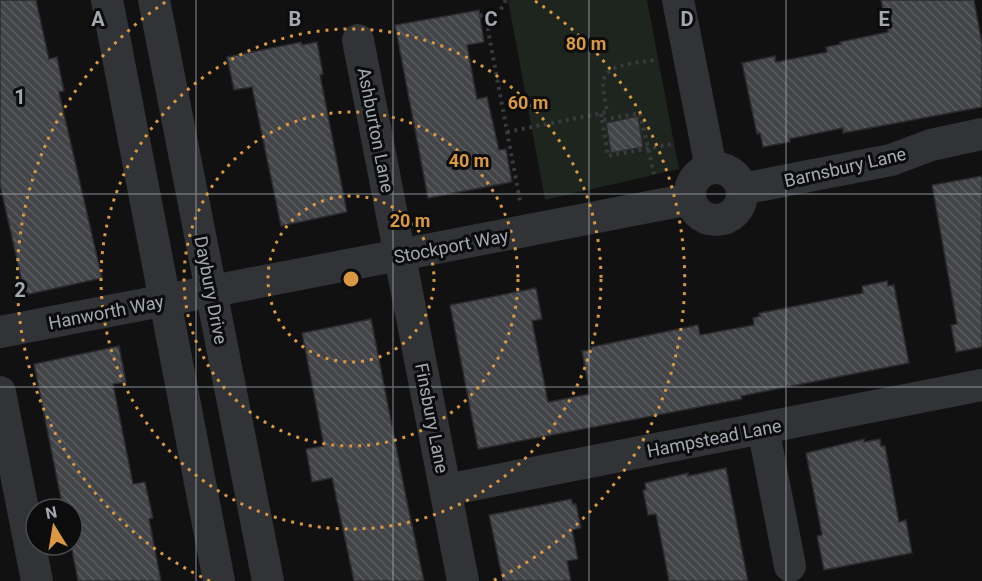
<svg xmlns="http://www.w3.org/2000/svg" width="982" height="581" font-family="Roboto,sans-serif">
  <style>
    .park { fill: #1e241e }
    .building { fill: url(#building-back-hatch); stroke: #2b2b2e; stroke-width: 1.5 }
    .lines { fill: none; stroke-linecap: round; stroke-linejoin: round }
    .path { stroke: #383a3d; stroke-width: 4; stroke-dasharray: 3 4.5; stroke-linecap: butt }
    .minor { stroke: #323336; stroke-width: 32 }
    .grid { fill: none; stroke: #a4a9b1; stroke-width: 1.5; stroke-opacity: 0.55 }
    .ring { fill: none; stroke: #d99841; stroke-width: 3; stroke-dasharray: 3 6 }
    .labels { text-anchor: middle; dominant-baseline: central; stroke-width: 6; stroke-linejoin: round; paint-order: stroke }
    .street-label { font-size: 18px; fill: #a4a9b1; stroke: #0c0c0d }
    .grid-label { font-size: 20px; text-anchor: middle; font-weight: bold; fill: #a4a9b1; stroke: #0c0c0d; stroke-width: 6; stroke-linejoin: round; paint-order: stroke }
    .centre { fill: #d99841; stroke: #0c0c0d; stroke-width: 3 }
    .ring-label { font-size: 18px; text-anchor: middle; font-weight: bold; fill: #d99841; stroke: #0c0c0d; stroke-width: 6; stroke-linejoin: round; paint-order: stroke }
  </style>
  <defs>
    <pattern id="building-back-hatch" width="6" height="6" patternUnits="userSpaceOnUse" patternTransform="scale(1.5)"><rect width="6" height="6" fill="#434447"/><path d="M-1 5l2 2M0 0l6 6M5-1l2 2" fill="none" stroke="#5b5c5f"/></pattern>
  </defs>
  <rect width="100%" height="100%" fill="#111112"/>
  <path class="park" d="M508 0H647L679 169 545 200Z"/>
  <g class="building">
    <path d="M0 0H36L49 59 57 57 64 91 59 92 102 278 25 295 0 185Z"/>
    <path d="M881 0H974L982 43V107L843 133V128L789 139 790 142 763 147 760 133 757 134 742 63 775 56 776 62 827 52 826 47 841 44 840 42 888 32Z"/>
    <path d="M479 10 484 42 467 45 477 99 487 97 499 150 506 149 512 182 428 198 395 25Z"/>
    <path d="M301 42 302 45 317 42 323 74 320 75 347 212 281 226 252 87 234 90 227 57Z"/>
    <path d="M638 116 643 147 611 153 606 123Z"/>
    <path d="M982 176V347L956 352 951 325 957 324 932 185Z"/>
    <path d="M887 281 888 286 894 285 909 363 741 396 742 399 478 449 450 305 536 288 542 319 532 321 548 402 590 394 582 351 591 350V347L698 325 700 335 754 325 753 318 760 316 759 313 863 293 862 286Z"/>
    <path d="M371 319 407 502 424 581H354L332 478 312 482 306 449 324 446 302 333Z"/>
    <path d="M119 346 126 382 113 384 133 484 145 482 153 518 149 519 161 581H78L72 550V509H63L34 364Z"/>
    <path d="M864 439V442L880 439 881 446H885L899 522 906 520 912 553 824 570 817 536 822 535 806 453Z"/>
    <path d="M726 468 748 581H669L656 514 648 515 643 490H646L645 483 688 473V476Z"/>
    <path d="M571 499 573 504H576L581 528 572 530 578 559 567 561 571 581H503L489 515Z"/>
  </g>
  <g class="lines">
    <g class="path">
      <path d="M494 14 488 30 520 201"/>
      <path d="M480 16 500 11 506 0"/>
      <path d="M601 114 602 120 640 113 654 174"/>
      <path d="M602 120 608 156 672 144"/>
      <path d="M507 132 607 112C606 103 603 93 603 84 603 63 639 63 654 60"/>
    </g>
    <g class="minor">
      <path d="M107 0 219 581"/>
      <path d="M154 0 268 581"/>
      <path d="M678 0 711 168"/>
      <path d="M358 40 463 581"/>
      <circle cx="716" cy="194" r="26"/>
      <path d="M742 189 891 160 931 145 982 134"/>
      <path d="M0 332 690 199"/>
      <path d="M0 392 37 581"/>
      <path d="M763 428 790 566"/>
      <path d="M446 490 982 385"/>
    </g>
  </g>
  <path class="grid" d="M196 0V581M393 0V581M589 0V581M786 0V581M0 194H982M0 387H982"/>
  <g class="ring">
    <circle cx="351" cy="279" r="83"/>
    <circle cx="351" cy="279" r="167"/>
    <circle cx="351" cy="279" r="250"/>
    <path d="M210 581A333 333 0 0 1 167 1M535 1A333 333 0 0 1 492 581"/>
  </g>
  <g class="labels">
    <g class="street-label">
      <text transform="translate(376 130) rotate(79)">Ashburton Lane</text>
      <text transform="translate(845 167) rotate(-13)">Barnsbury Lane</text>
      <text transform="translate(451 246) rotate(-11)">Stockport Way</text>
      <text transform="translate(211 290) rotate(79)">Daybury Drive</text>
      <text transform="translate(106 312) rotate(-11)">Hanworth Way</text>
      <text transform="translate(432 418) rotate(79)">Finsbury Lane</text>
      <text transform="translate(714 438) rotate(-11)">Hampstead Lane</text>
    </g>
  </g>
  <g class="grid-label">
    <text x="98" y="26">A</text>
    <text x="295" y="26">B</text>
    <text x="491" y="26">C</text>
    <text x="687" y="26">D</text>
    <text x="884" y="26">E</text>
    <text x="20" y="104">1</text>
    <text x="20" y="297">2</text>
  </g>
  <circle cx="351" cy="279" r="9" class="centre"/>
  <g class="ring-label">
    <text x="586" y="50">80 m</text>
    <text x="528" y="109">60 m</text>
    <text x="469" y="167">40 m</text>
    <text x="410" y="227">20 m</text>
  </g>
  <g transform="translate(54 527) rotate(349)"><circle r="28" fill="#0c0c0d" stroke="#494b4f" stroke-width="1.5"/>
  <path d="M0-4.5L10 22L0 15L-10 22Z" fill="#d99841"/>
  <text y="-9" font-size="16" font-weight="bold" text-anchor="middle" fill="#a4a9b1">N</text>
  </g>
</svg>
